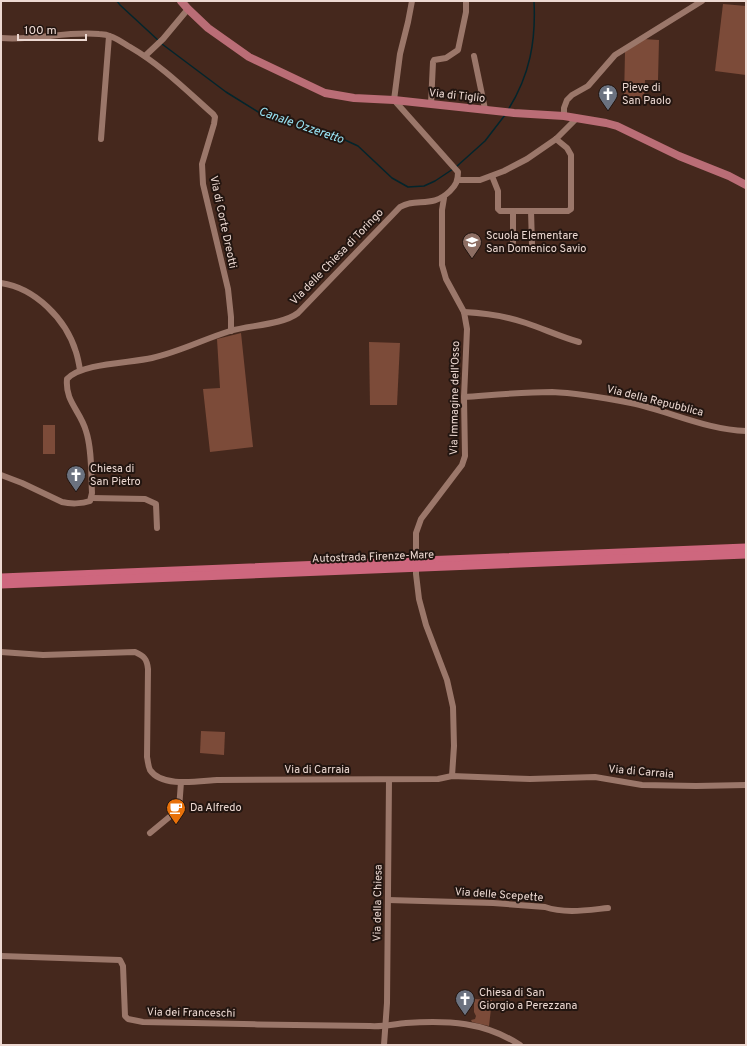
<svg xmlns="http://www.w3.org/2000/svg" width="747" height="1046" font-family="Overpass,sans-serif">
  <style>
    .green { fill: #7c4b39 }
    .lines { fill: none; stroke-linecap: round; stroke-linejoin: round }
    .stream { stroke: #03252c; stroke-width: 1.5 }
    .minor { stroke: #9b776a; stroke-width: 6 }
    .major { stroke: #ba6d76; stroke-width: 8 }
    .highway { stroke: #ce677e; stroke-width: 9 }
    .labels { text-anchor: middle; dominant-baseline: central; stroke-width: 4; stroke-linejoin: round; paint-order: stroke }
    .poi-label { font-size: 11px; fill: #edd9d2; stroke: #221510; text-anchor: start }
    .street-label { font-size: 11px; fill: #edd9d2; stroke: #221510 }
    .water-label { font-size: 12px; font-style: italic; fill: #9be7f8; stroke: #221510 }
  </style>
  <rect width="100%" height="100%" fill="#45281d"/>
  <g class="green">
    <path d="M723 4 746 6V75L715 71Z"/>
    <path d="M643 39 659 40 658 80H645L644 101 624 99 625 52Z"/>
    <path d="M241 333 253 447 210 452 203 389 220 388 217 339Z"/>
    <path d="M369 342 400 343 397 405H370Z"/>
    <rect x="43" y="425" width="12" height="29"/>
    <path d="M201 731 225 732 224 755 200 753Z"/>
    <path d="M474 999 492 1000 489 1026 472 1022 471 1020 475 1019 476 1016 474 1012Z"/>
  </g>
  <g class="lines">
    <g class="stream">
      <path d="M117 1 120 5 159 41"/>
      <path d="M162 44 226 92 263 115 322 131 345 140 358 146 392 178 408 187 424 186 435 181 453 169"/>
      <path d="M508 110C530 75 536 41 534 1"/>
      <path d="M456 167 485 141 505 115"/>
    </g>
    <g class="minor">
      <path d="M1 38C34 41 66 31 99 34 111 34 120 41 130 47 161 65 186 90 213 114L215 117 214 124 202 164 203 184 228 289 231 317V331"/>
      <path d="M145 56 163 39 188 9"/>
      <path d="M474 56 485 109"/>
      <path d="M431 104 433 62 434 60 446 58 458 50 466 12V1"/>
      <path d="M564 116V108L567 100 572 95 588 86 615 55 702 1"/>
      <path d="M101 139 109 36"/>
      <path d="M492 176 498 191V209L500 211H568L571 209V155L567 148 556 139"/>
      <path d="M458 180H480L504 171 527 159 556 139 577 118"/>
      <path d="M444 198 442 210V265L446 279 464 312 467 329 464 397 465 456 462 465 421 519 416 533V574L419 599 426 625 447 680 453 707 454 746 452 776"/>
      <path d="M513 211V242"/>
      <path d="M531 211 532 244"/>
      <path d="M1 283C35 288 66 319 76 352 78 358 79 364 80 370"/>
      <path d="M464 312C484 313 506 316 526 323 544 329 561 337 579 342"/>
      <path d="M464 397C493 395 523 392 552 392 578 393 605 398 631 403 669 411 707 430 746 431"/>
      <path d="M1 475 22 483 62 502C70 504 82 504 90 501L92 493C91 474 92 449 86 431 80 410 65 402 67 379 81 363 131 363 152 358 179 352 204 339 230 331 250 325 282 325 298 313L400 207C416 197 432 209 450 191 456 185 458 181 458 172L394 100 400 54 408 22 412 1"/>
      <path d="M92 498 145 499 156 504 157 528"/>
      <path d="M1 652 43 655 135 652C144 656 147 659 148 669L147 757C148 761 148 766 150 770 162 788 199 781 217 780L438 779 452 776 530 779 595 777 642 785 696 786 746 785"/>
      <path d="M150 833 179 809 181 782"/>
      <path d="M388 900 493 903 545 907C565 914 588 910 608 908"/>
      <path d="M1 956 120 960 123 966 125 1016 128 1019 143 1022C219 1024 294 1025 370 1026 383 1027 394 1024 406 1023 448 1020 485 1022 520 1045"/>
      <path d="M384 1045 387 1003 389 780"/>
    </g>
    <path class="major" d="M181 1 188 9 208 28 249 57 325 93 354 98 394 100 514 113 564 116 606 123 617 126 679 156 729 176 746 185"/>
    <g class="highway">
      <path d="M1 578 746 548"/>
      <path d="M1 584 746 554"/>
    </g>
  </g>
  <defs>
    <g id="church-pin" transform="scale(1)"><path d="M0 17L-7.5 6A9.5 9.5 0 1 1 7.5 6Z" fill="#6b7280" stroke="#221510"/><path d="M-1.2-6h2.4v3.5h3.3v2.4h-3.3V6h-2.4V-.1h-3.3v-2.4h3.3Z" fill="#fff"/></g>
    <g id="school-pin" transform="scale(1)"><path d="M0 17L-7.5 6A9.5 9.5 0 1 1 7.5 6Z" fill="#8d6e63" stroke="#221510"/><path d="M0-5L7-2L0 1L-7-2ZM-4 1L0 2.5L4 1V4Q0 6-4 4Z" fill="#fff"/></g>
    <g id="cafe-pin" transform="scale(1)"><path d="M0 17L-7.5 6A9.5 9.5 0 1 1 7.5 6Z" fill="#e8710a" stroke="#221510"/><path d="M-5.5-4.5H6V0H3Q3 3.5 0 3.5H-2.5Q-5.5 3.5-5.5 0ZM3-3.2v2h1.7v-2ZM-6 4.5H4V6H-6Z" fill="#fff"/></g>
  </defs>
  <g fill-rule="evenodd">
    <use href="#church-pin" x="608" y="94"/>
    <use href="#school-pin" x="472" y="242"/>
    <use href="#church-pin" x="76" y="475"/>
    <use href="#cafe-pin" x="176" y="808"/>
    <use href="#church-pin" x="465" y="999"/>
  </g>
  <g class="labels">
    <g class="poi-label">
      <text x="622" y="88">Pieve di<tspan x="622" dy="13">San Paolo</tspan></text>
      <text x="486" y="236">Scuola Elementare<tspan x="486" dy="13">San Domenico Savio</tspan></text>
      <text x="90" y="469">Chiesa di<tspan x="90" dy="13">San Pietro</tspan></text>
      <text x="190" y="808">Da Alfredo</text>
      <text x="479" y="993">Chiesa di San<tspan x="479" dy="13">Giorgio a Perezzana</tspan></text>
    </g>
    <g class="street-label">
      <text transform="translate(457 96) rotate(6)">Via di Tiglio</text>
      <text transform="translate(223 222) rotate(78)">Via di Corte Dreotti</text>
      <text transform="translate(337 257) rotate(-46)">Via delle Chiesa di Toringo</text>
      <text transform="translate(455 398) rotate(-89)">Via Immagine dell'Osso</text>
      <text transform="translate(655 401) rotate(14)">Via della Repubblica</text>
      <text transform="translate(373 557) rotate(-2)">Autostrada Firenze-Mare</text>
      <text x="317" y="770">Via di Carraia</text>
      <text transform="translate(641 772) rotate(5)">Via di Carraia</text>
      <text transform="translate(499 895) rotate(4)">Via delle Scepette</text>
      <text transform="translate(378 903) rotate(-89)">Via della Chiesa</text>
      <text transform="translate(191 1013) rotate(1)">Via dei Franceschi</text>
    </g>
    <g class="water-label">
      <text transform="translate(301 126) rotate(19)">Canale Ozzeretto</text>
    </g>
  </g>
  <rect width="747" height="1046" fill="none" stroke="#edd9d2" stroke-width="4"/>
  <path d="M18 34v6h68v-6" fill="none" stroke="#edd9d2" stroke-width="2"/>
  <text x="24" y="34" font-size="12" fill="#edd9d2" stroke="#221510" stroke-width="3" paint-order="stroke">100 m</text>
</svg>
